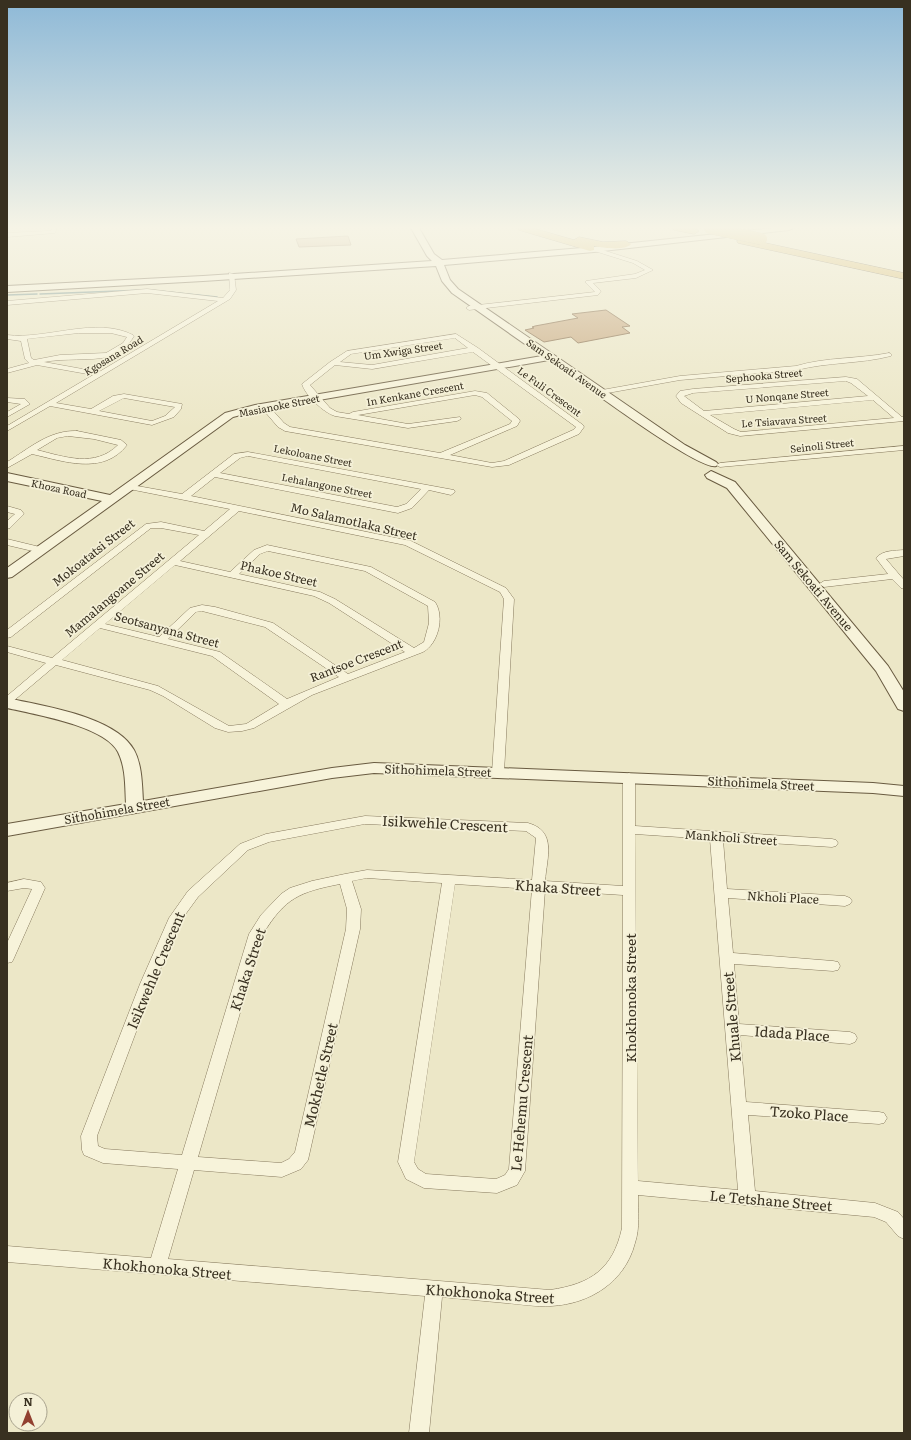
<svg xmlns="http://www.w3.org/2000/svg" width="911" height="1440" font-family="Literata,serif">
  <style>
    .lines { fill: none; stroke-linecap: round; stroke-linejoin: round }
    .stream { stroke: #6f8e8b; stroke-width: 1.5 }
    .building { fill: #c8a980; stroke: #846845 }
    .street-casing { stroke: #877a5e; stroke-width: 1 }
    .secondary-casing { stroke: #695b41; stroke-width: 2 }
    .highway-casing { stroke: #554831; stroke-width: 1 }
    .street { fill: #f7f3da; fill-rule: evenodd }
    .secondary { fill: #f7f3da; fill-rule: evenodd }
    .highway { fill: #d5b45e; fill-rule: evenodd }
    .highway-bridge-casing { stroke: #554831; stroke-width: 12; stroke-linecap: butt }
    .highway-bridge { stroke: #d5b45e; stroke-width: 12 }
    .labels { text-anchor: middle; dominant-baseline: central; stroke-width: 3.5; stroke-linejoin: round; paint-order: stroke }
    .far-street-label { font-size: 10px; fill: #383020; stroke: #f4f0d7 }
    .street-label { font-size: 12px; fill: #383020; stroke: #f4f0d7 }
    .near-street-label { font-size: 14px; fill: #383020; stroke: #f4f0d7 }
  </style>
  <rect width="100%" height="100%" fill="#ece7c7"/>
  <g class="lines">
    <g class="stream">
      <path d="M150 290 217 297"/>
      <path d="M40 294 144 290"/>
      <path d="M7 295 37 294"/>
    </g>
  </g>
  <g class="building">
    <path d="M348 236 351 245 299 247 296 239Z"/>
    <path d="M606 310 630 326 622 327 630 333 578 343 571 337 544 342 525 330 534 328 532 327 535 326 578 318 572 314Z"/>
  </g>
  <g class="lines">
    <g class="street-casing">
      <g id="street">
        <path d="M52 228H57L55 233 7 237V233L47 231H51Z"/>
        <path d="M590 246 637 261 653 270 636 278 593 283 601 291 598 295 469 310 466 308 469 306 595 292 586 283V281L635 274 645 270 633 263 588 249Z"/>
        <path d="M229 273 234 274 236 290 230 299 56 403 91 409 113 396 124 394 182 404 181 409 174 417 152 425 50 406 7 431V426L93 375 37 365 7 373V369L29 363 25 359 21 341 7 339V335C46 340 96 316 133 335L134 336C129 345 119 354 108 357 89 361 65 358 44 362L99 372 218 301 147 293 7 305V301L147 289 223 298 230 290ZM79 333H111L127 337 123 343 106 353 60 355 34 360 31 358 27 339ZM124 398 175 407 165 416 152 421 99 411Z"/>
        <path d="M456 334 478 348 583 425 584 427 579 434 509 465 492 467 285 431 278 427 260 406 267 404 284 423 290 427 440 453 510 424 512 421 482 397 475 395 358 415 408 424 460 417 461 419 457 421 408 428 335 416C324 413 305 395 302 384L330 362 347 351ZM455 338 468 348 372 365 340 362 351 354ZM473 352 576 427 573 430 504 461 492 463 450 455 517 426 520 421 519 419 487 393 475 391 353 412 349 414 337 412 330 408 310 385 335 365 372 369Z"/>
        <path d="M889 353 891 354V356C860 364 828 362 797 370L680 380 602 394 598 392 602 390 680 376 796 366C826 357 858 359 889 353Z"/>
        <path d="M846 377 857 379 902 417H904V421L740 436 728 433 681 403 676 396 680 391 693 389ZM846 381 851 383 868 396 704 411 684 396 693 393ZM873 400 894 418 741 432 734 429 710 415Z"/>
        <path d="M7 398 25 399 30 404 7 417V412L21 404 7 402Z"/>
        <path d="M77 431 121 440 127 445C103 476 63 461 32 454L7 468V462C30 448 49 430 77 431ZM68 436 94 439 118 445C95 468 65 457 37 450L57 438Z"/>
        <path d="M904 446V450L720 467 716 465 720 463Z"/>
        <path d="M248 452 454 490 455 492 451 495 429 490 412 508 398 513 215 477 191 496 411 541 506 588 514 599 504 772 502 775H494L492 772 504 599 500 592 405 545 239 511 180 561 230 572 254 550 267 545 371 567 435 602C445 617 438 644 423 652L312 695 254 728 242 731 228 732 215 728 163 696 150 690 56 665 11 703 7 704V696L46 663 7 652V646L52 658 199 535 161 528H151L11 637 7 638V630L146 524 161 522 204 531 230 509 129 489 125 486 126 484 182 494 234 454ZM248 456 421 489 406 504 397 507 220 473 240 458ZM268 551 365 571 428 606 429 623 424 642 414 648 335 599 320 592 239 574 260 554ZM175 565 314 596 329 603 405 652 348 674 273 623 215 607 202 605 190 608 159 637 105 624ZM202 611 265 627 339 677 287 699 220 652 168 639 196 612ZM100 628 212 656 279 704 246 724 229 726 158 686 62 660Z"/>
        <path d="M7 506 21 510 24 514 10 528 7 529V521L15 514 7 512Z"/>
        <path d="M7 539 44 548 46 550 41 553 7 545Z"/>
        <path d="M904 550V556L886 559 904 580V589L901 588 892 579 824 587 819 584 824 581 888 574 876 558C883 550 894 551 904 550Z"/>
        <path d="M629 773 635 777V826L832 839 836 840 838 843 836 846 832 847 723 840 727 889 845 896 850 898 852 901 850 904 845 906 728 898 733 953 833 961 838 962 840 966 838 970 833 971 734 964 739 1024 850 1032 855 1034 857 1038 855 1042 850 1044 740 1035 746 1102 879 1112 884 1113 887 1118 884 1123 879 1124 748 1115 755 1191 875 1203 898 1212 904 1219V1239L898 1236 886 1222 874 1217 638 1195C638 1211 640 1228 635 1243 625 1282 590 1304 551 1306 536 1307 520 1304 506 1303 484 1301 463 1299 442 1297L429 1433H409L425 1296 7 1262V1246L151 1258 178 1169 103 1163 84 1155 82 1150 81 1136 140 984 169 918 188 891 240 844 266 834 365 816 528 823C557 831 547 857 545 881L623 886V777ZM365 824 526 831 536 838 532 880 367 870 345 874 312 881 290 888 281 894 261 915 249 934 182 1155 105 1149 98 1146 97 1136 154 984 182 919 198 897 248 850 269 842ZM635 834 710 839 738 1190 638 1181ZM367 878 442 883 398 1162 406 1179 424 1188 497 1193 517 1185 525 1171 545 890 623 895 622 1228C613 1269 591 1284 550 1290L168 1259 194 1170 282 1177 301 1169 308 1160 360 929 361 909 352 881ZM340 884 347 909 346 929 295 1152 289 1159 281 1163 198 1157 263 934C285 898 299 892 340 884ZM455 884 532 889 509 1169 505 1175 496 1179 426 1174 418 1169 414 1162Z"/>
        <path d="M24 879 41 882 45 888 14 958 12 962 7 963V943L32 889 24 888 7 891V883Z"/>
      </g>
    </g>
    <g class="secondary-casing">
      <g id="secondary">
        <path d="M411 228H419L434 254 442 260 594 247 773 228H793L789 230 594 252 444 265 450 280 458 289 685 445 716 462 718 464 716 466C698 471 572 376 549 360L256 411 233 417 12 577 7 578V568L102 501 7 481V473L110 495 225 413 255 405 542 356 452 293 442 281 436 266 203 281 7 292V286L203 276 432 261 427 256Z"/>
        <path d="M711 471 735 482 888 666 904 692V711L898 709 876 671 727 488 707 478 705 475Z"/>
        <path d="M7 698C42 706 115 716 134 750 142 765 142 784 143 801L332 768 374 763 873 783 904 786V796L873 793 374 773 332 778 7 836V824L126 804C125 787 126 768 118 752 105 726 34 714 7 708Z"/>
      </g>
    </g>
    <g class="highway-casing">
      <g id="highway">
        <path d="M518 228H532L574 240 579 237 603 242 626 241 631 244C625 251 604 248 594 246V250L590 251 519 230Z"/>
        <path d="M673 228H692L699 231 694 234 674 230Z"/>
        <path d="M742 238 904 273V279L738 243 737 241Z"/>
      </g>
    </g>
    <use href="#street" class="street"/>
    <use href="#secondary" class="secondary"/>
    <use href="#highway" class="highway"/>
    <g class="highway-bridge-casing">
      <path id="highway-bridge" d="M710 228 761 239"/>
    </g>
    <use href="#highway-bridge" class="highway-bridge"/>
  </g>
  <linearGradient id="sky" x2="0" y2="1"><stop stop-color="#8eb9d7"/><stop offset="0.53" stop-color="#f6f4e6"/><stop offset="1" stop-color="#f6f4e6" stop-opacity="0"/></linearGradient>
  <rect width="911" height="429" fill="url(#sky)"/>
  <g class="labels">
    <g class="far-street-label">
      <text transform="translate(403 350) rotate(-8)">Um Xwiga Street</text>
      <text transform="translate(113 355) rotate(-31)">Kgosana Road</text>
      <text transform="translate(567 368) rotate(35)">Sam Sekoati Avenue</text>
      <text transform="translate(764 375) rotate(-5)">Sephooka Street</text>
      <text transform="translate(550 391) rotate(36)">Le Fuli Crescent</text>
      <text transform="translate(415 393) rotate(-10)">In Kenkane Crescent</text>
      <text transform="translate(787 395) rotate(-5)">U Nonqane Street</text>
      <text transform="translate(279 405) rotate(-11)">Masianoke Street</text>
      <text transform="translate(784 420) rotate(-4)">Le Tsiavava Street</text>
      <text transform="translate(822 445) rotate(-6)">Seinoli Street</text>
      <text transform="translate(313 455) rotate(11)">Lekoloane Street</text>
      <text transform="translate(327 485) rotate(11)">Lehalangone Street</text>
      <text transform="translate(59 488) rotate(12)">Khoza Road</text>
    </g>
    <g class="street-label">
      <text transform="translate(354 521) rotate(13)">Mo Salamotlaka Street</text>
      <text transform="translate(93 552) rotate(-38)">Mokoatatsi Street</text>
      <text transform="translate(279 573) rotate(13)">Phakoe Street</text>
      <text transform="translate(814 585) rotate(50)">Sam Sekoati Avenue</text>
      <text transform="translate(114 594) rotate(-40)">Mamalangoane Street</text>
      <text transform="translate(167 629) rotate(15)">Seotsanyana Street</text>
      <text transform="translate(356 660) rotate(-21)">Rantsoe Crescent</text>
      <text transform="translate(438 770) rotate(2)">Sithohimela Street</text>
      <text transform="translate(761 783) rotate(3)">Sithohimela Street</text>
      <text transform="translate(117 810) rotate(-10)">Sithohimela Street</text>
      <text transform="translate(731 837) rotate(4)">Mankholi Street</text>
      <text transform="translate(783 897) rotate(3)">Nkholi Place</text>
    </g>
    <g class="near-street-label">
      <text transform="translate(445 823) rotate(3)">Isikwehle Crescent</text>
      <text transform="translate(558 887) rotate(4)">Khaka Street</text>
      <text transform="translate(247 969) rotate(-72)">Khaka Street</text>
      <text transform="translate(155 970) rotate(-67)">Isikwehle Crescent</text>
      <text transform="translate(630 998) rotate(-90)">Khokhonoka Street</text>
      <text transform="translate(731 1017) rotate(-95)">Khuale Street</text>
      <text transform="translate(792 1033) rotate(4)">Idada Place</text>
      <text transform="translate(320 1075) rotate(-77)">Mokhetle Street</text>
      <text transform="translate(521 1103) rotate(-85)">Le Hehemu Crescent</text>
      <text transform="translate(809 1113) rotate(4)">Tzoko Place</text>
      <text transform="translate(771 1200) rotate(5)">Le Tetshane Street</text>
      <text transform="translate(167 1268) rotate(5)">Khokhonoka Street</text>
      <text transform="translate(490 1293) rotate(4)">Khokhonoka Street</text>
    </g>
  </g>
  <rect width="911" height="1440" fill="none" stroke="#383020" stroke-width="16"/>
  <g transform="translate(28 1412)"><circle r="19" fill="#f4f0d7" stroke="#a9a38e"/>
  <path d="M0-3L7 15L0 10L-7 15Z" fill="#924131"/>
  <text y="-6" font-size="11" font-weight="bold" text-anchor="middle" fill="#383020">N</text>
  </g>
</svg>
